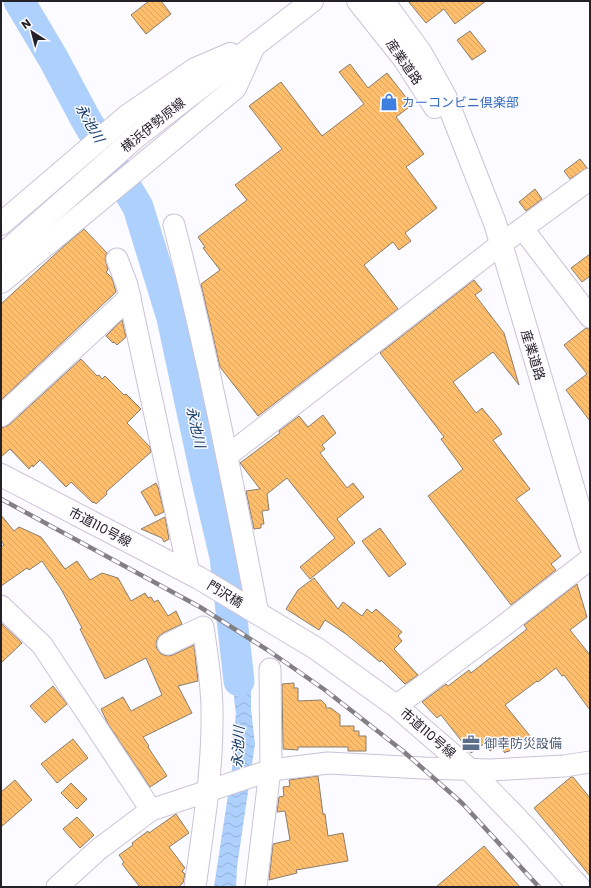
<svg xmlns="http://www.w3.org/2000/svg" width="591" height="888" font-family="Poppins,'Noto Sans JP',sans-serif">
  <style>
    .water { fill: url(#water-waves) }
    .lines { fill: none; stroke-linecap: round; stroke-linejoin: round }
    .river { stroke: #add0fd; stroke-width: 31 }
    .building { fill: url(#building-back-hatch); stroke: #8b7d6c }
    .street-casing { stroke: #cbc3d8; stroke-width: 23 }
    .secondary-casing { stroke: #cbc3d8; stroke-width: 24 }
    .primary-casing { stroke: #cbc3d8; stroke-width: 24 }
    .street { stroke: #fff; stroke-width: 21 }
    .secondary { stroke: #fff; stroke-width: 22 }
    .primary { stroke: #fff; stroke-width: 22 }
    .rail-casing { stroke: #827f85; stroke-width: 4.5 }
    .rail { stroke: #fcfbff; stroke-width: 3; stroke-dasharray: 9; stroke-linecap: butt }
    .labels { text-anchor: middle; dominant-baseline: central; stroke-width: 3; stroke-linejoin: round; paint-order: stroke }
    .street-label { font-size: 13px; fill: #252129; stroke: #fcfbff }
    .shop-label { font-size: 13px; fill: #366cbe; stroke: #fcfbff; text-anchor: start }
    .service-label { font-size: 13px; fill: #4e5e75; stroke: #fcfbff; text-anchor: start }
    .water-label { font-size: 14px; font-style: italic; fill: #0f3765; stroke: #fcfbff }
  </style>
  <defs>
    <pattern id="water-waves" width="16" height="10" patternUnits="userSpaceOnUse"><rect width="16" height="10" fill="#add0fd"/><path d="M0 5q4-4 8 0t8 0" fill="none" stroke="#95b2d9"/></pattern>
    <pattern id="building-back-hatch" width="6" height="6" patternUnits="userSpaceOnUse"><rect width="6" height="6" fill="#febe6c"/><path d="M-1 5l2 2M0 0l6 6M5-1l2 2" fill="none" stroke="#daa35e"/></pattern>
  </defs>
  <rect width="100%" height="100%" fill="#fcfbff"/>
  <path class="water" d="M226 634 244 644 251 692V709L255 744 237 867 236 887H214L233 762V738L236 714 234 699 235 687 230 685Z"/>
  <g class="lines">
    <path class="river" d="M19 1 53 58 85 118 138 207 172 318 205 472 225 557 239 681"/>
  </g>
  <g class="building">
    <path d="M149 1H161L171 14 146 34 131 15Z"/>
    <path d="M408 1H486L455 24 444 9 426 23Z"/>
    <path d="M470 31 486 51 472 60 457 40Z"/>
    <path d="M350 64 368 88 387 73 412 105 396 117 424 154 406 167 437 208 405 233 411 241 399 250 393 242 364 265 398 309 258 416 220 367 201 284 220 270 203 248 205 247 198 237 247 200 235 185 282 149 249 106 281 82 322 136 364 104 339 72Z"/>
    <path d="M580 159 587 168 570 179 564 171Z"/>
    <path d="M535 189 542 199 526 211 519 202Z"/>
    <path d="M84 229 107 253 105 258 108 270 106 272 112 278 116 292 1 400V304L64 246Z"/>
    <path d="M590 254V276L582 282 571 268Z"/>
    <path d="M474 280 482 290 475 295 504 333 519 385 493 352 453 382 476 413 482 408 500 430V431L502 434 493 440 530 489 516 499 561 556 551 564 556 570 511 605 428 496 463 469 441 439 444 437 380 353Z"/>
    <path d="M122 320 126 337 117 345 114 342 113 343 106 336Z"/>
    <path d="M586 328 590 329V421L566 390 587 374 564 345Z"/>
    <path d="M81 359 97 376 99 375 102 379 105 376 124 395 126 394 141 409 127 423 150 447 151 452 106 492 107 494 96 504 94 502 93 503 71 482 66 487 40 460 33 467 32 465 29 469 10 449 1 457V428L9 425Z"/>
    <path d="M323 415 336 433 322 445 325 449 320 453 347 488 353 483 364 497 337 519 355 543 310 579 300 567 335 538 287 478 267 494 269 510 262 511 264 524H261V528L254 529 246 491 260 489 240 463 280 433 279 431 299 416 308 427Z"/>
    <path d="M156 483 158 487 164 512 155 516 141 492Z"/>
    <path d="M1 515 14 531 19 527 41 537 65 569 77 561 90 580 102 573 118 578 131 601 145 593 148 598 151 597 154 602 158 600 168 616 176 611 182 624 163 633 158 637 156 643 157 649 161 654 168 656 173 655 194 645 198 681 178 686 192 713 143 737 149 746 148 747 167 776 150 787 108 724 101 709 123 697 131 711 162 695 146 658 105 679 80 629 82 628 61 589 42 561 29 570 27 568 1 586V547L4 545 1 540Z"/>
    <path d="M165 517 169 539 164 542 162 538 141 529Z"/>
    <path d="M380 528 406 564 389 577 362 541Z"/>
    <path d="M314 578 338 609 343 602 362 616 367 609 372 613 376 609 402 632 398 636 402 641 394 649 418 675 405 684 381 660 380 662 346 634 325 620 319 630 286 609 298 590Z"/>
    <path d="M577 584 587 617 570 630 590 655V710L564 675 562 676 556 668 538 682 537 681 505 705 530 736 508 752 507 751 505 753 499 745 490 751 485 743 471 753 441 715 437 718 422 702 446 684 448 686 469 670 471 673 527 629 524 625Z"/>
    <path d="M1 623 22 643 1 663Z"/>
    <path d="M294 683V688H298V701L321 700 326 705V708H331L340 715V726H354V731H359V736H366V751H348V747H298V750L283 749 282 684Z"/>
    <path d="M53 686 67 704 45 723 30 706Z"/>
    <path d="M73 739 88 758 57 783 41 764Z"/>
    <path d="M318 776 323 814H325L328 836 343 833 348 861 296 870 297 873 269 880 273 844 290 840 285 811 277 812 279 797 284 796 283 787 290 786 289 780Z"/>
    <path d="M571 777H573L590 798V876L534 808Z"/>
    <path d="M15 780 32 800 1 827V792Z"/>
    <path d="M71 783 87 799 77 809 61 793Z"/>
    <path d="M176 814 189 833 169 847 185 868 182 871 185 874 183 883 178 887H140L122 864 124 862 119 855 133 845 132 843 148 831 149 833Z"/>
    <path d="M77 817 94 835 80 848 63 829Z"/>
    <path d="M484 846 520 887H436Z"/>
  </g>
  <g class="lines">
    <g class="street-casing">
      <g id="street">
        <path d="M174 225C207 353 233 484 258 614"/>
        <path d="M523 229 590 317"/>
        <path d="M117 259 127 285 189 573"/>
        <path d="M1 416 130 297"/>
        <path d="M227 456 501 244 590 179"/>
        <path d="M1 606 42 645 151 810"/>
        <path d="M168 644 203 627C207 655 212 683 212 711 213 770 203 829 195 887"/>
        <path d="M396 706 493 634 590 559"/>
        <path d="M57 887 99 849 151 810 271 770 328 763 423 768 490 770 564 766 590 762"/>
        <path d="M256 887 269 778 271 770 270 669"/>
      </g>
    </g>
    <g class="secondary-casing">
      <path id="secondary" d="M1 475 199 578 317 649 396 706 469 769 527 829 579 887"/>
    </g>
    <g class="primary-casing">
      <g id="primary">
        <path d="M358 1 405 60 435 107"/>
        <path d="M383 1 421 53 445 96 495 223 590 545"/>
        <path d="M1 224 127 116 195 69 230 54"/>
        <path d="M1 256 136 137 312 1"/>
        <path d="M1 282 235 88 253 48"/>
      </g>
    </g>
    <use href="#street" class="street"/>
    <use href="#secondary" class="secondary"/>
    <use href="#primary" class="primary"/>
    <g class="rail-casing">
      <path id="rail" d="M1 499 200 607 269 651 325 690 403 751 462 803 539 887"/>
    </g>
    <use href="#rail" class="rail"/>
  </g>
  <defs>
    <g id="shop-bare" transform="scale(1.38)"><path d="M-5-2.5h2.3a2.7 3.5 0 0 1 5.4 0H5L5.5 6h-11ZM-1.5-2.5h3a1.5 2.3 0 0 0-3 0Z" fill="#3f7fe0" stroke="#fcfbff" stroke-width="2.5" paint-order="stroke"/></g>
    <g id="office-bare" transform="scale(1.38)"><path d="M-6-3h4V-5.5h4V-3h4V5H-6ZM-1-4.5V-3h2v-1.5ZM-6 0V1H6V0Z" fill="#5c6f8a" stroke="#fcfbff" stroke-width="2.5" paint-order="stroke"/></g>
  </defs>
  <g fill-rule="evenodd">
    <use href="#shop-bare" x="389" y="102"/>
    <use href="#office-bare" x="471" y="743"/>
  </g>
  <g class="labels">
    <g class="street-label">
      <text transform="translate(404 62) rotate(55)">産業道路</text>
      <text transform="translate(153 125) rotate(-39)">横浜伊勢原線</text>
      <text transform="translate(533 355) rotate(73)">産業道路</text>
      <text transform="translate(100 527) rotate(28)">市道110号線</text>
      <text transform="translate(225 594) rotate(31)">門沢橋</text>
      <text transform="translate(428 733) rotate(41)">市道110号線</text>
    </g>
    <g class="shop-label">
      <text x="402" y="102">カーコンビニ倶楽部</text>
    </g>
    <g class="service-label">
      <text x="484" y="743">御幸防災設備</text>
    </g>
    <g class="water-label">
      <text transform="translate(90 123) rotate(60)">永池川</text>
      <text transform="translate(196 427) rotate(77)">永池川</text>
      <text transform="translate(238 747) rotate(-87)">永池川</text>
    </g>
  </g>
  <rect width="591" height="888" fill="none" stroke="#252129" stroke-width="4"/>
  <g transform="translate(32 32) rotate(324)" stroke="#fcfbff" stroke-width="3" paint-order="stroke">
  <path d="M0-3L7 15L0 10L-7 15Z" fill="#252129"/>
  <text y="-6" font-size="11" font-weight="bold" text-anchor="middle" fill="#252129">N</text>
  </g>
</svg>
